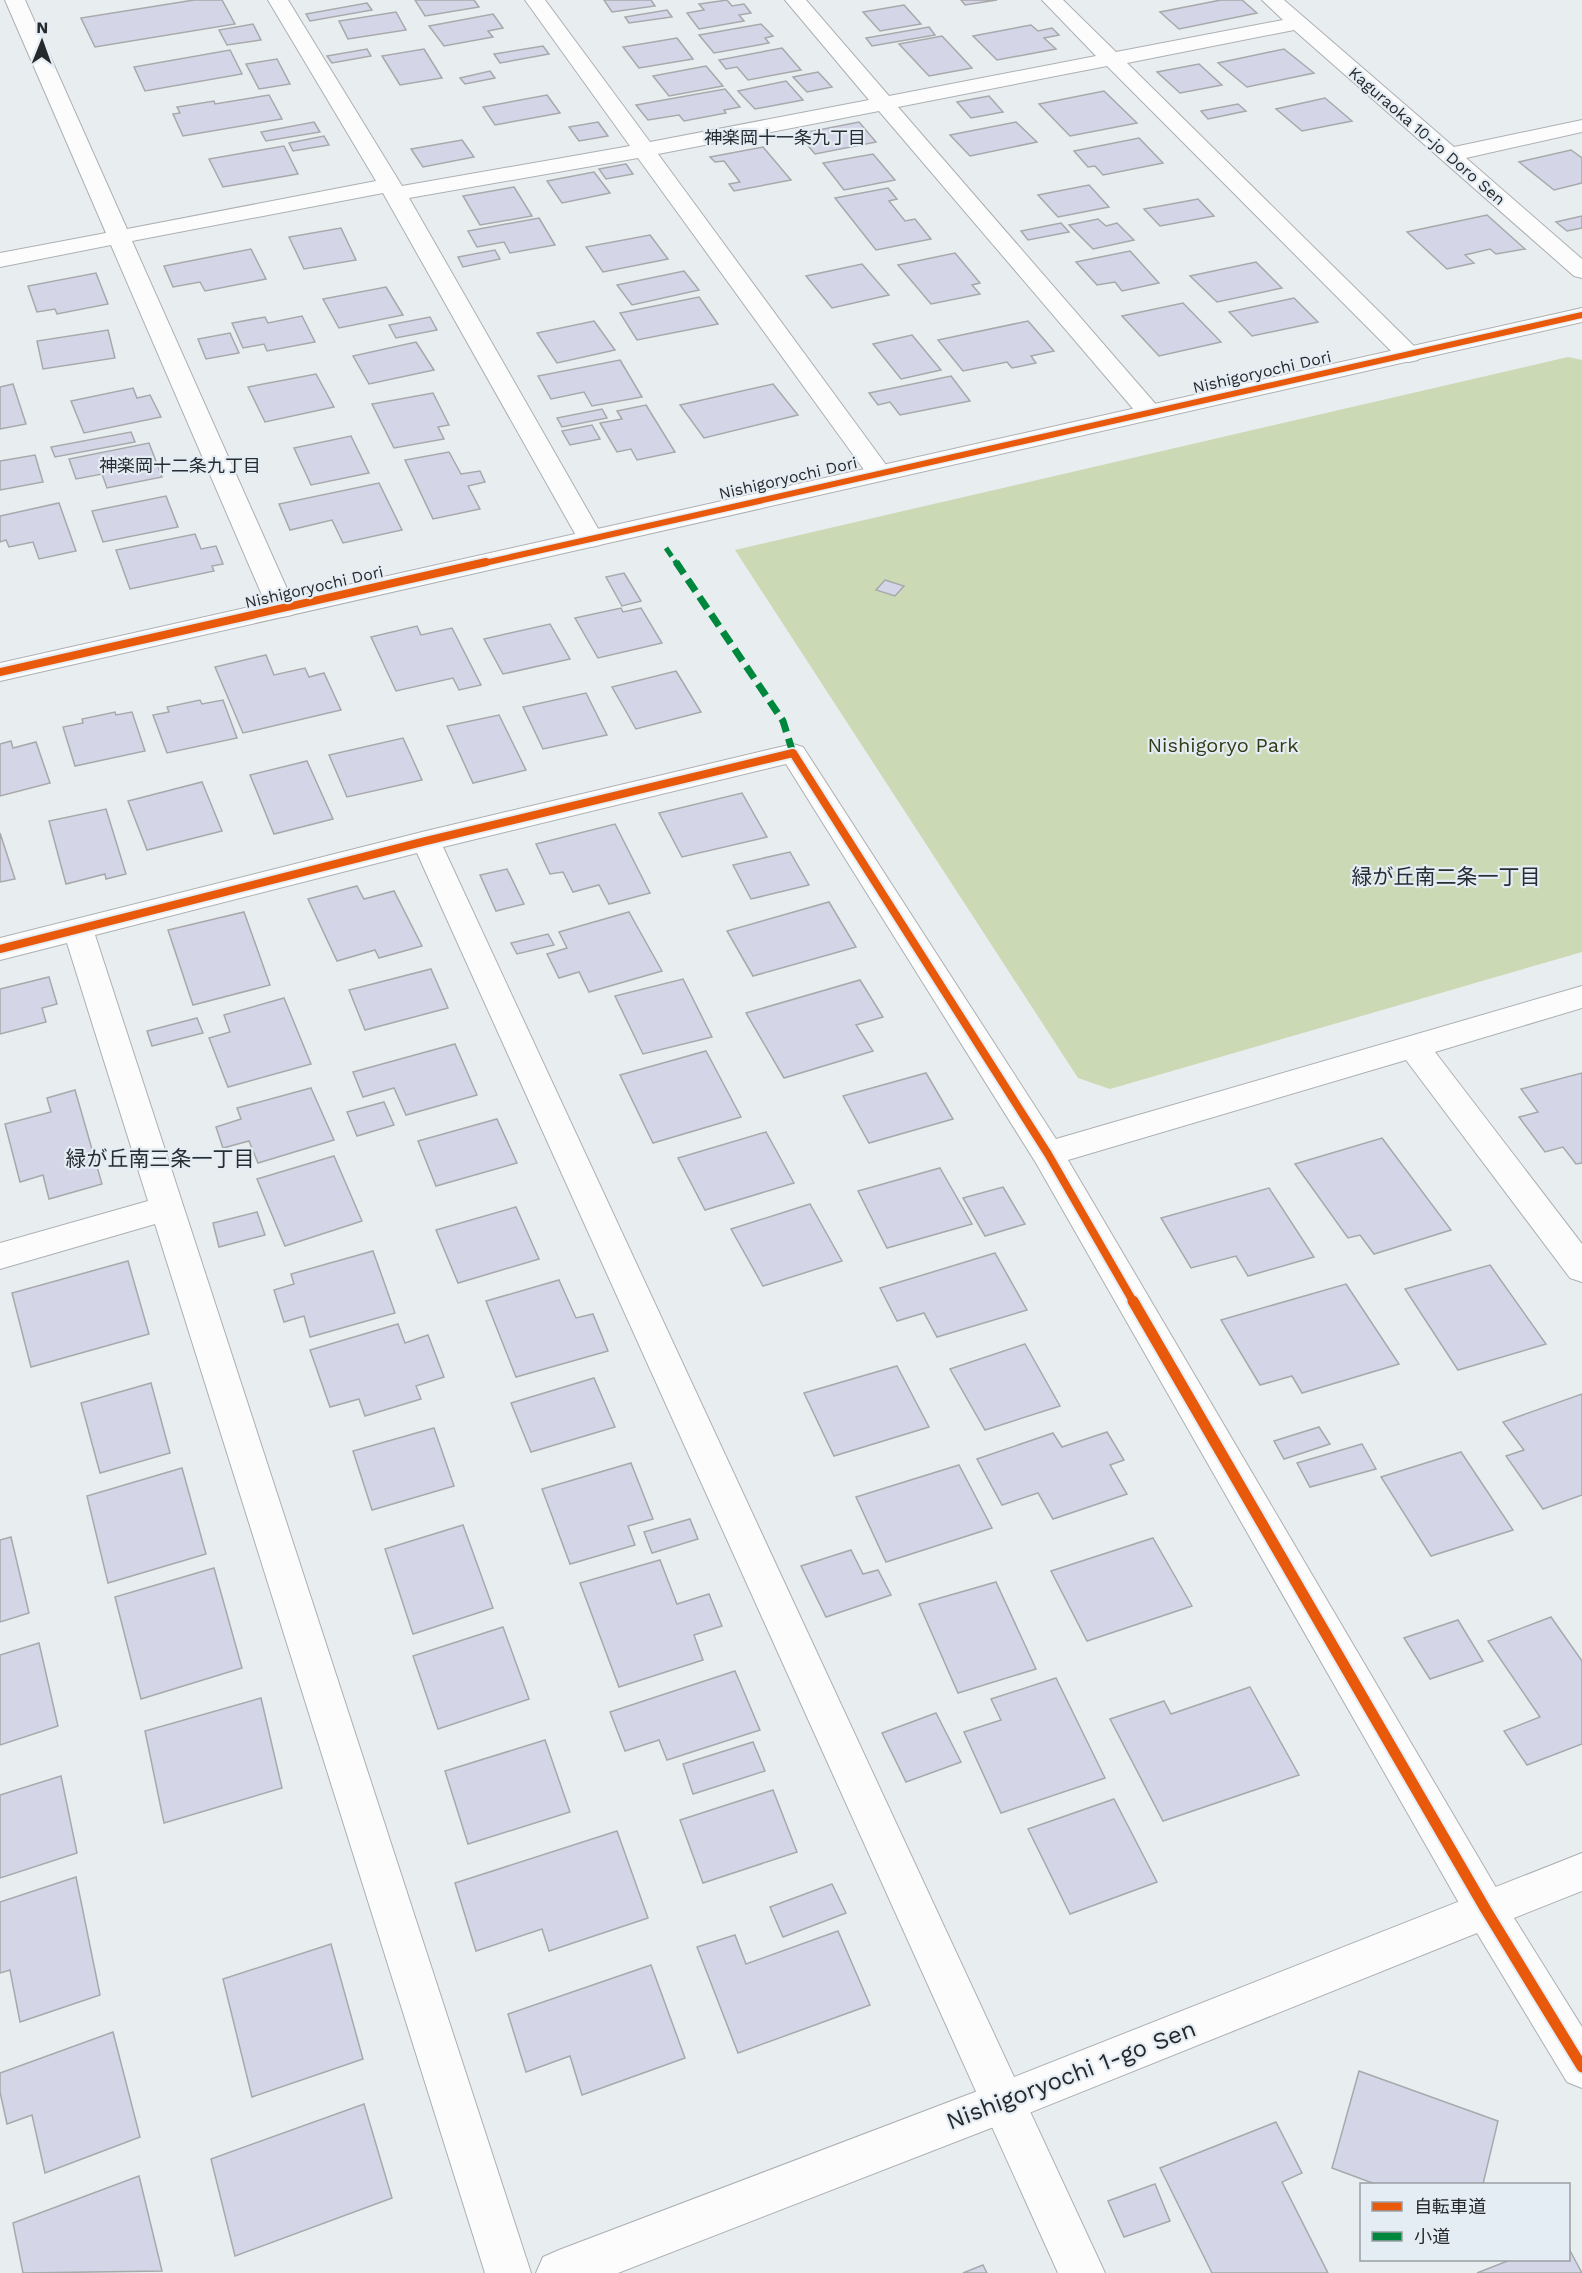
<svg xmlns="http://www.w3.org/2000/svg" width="1582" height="2273" font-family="'Work Sans','Noto Sans JP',sans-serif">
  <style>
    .green { fill: #cbd9b4 }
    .building { fill: #d4d5e7; stroke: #a7a9ab; stroke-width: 1.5 }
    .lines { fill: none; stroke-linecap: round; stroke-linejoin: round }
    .minor-casing { stroke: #acb0b2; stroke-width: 2 }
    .tertiary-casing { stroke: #acb0b2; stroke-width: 2 }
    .minor { fill: #fcfcfd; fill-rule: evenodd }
    .tertiary { fill: #fcfcfd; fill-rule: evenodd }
    .quiet-far1 { stroke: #00873e; stroke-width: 5; stroke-dasharray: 10 5; stroke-linecap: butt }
    .quiet { stroke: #00873e; stroke-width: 7; stroke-dasharray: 14 7; stroke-linecap: butt }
    .cycleway-far2-casing { stroke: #e5edf4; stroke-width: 9 }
    .cycleway-far1-casing { stroke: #e5edf4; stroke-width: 12 }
    .cycleway-casing { stroke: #e5edf4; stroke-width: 15 }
    .cycleway-far2 { stroke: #e8590c; stroke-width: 6 }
    .cycleway-far1 { stroke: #e8590c; stroke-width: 8 }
    .cycleway { stroke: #e8590c; stroke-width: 11 }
    .labels { text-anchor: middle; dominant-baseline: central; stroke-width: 4.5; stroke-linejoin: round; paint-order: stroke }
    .far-street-label { font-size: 16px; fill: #26292b; stroke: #e5edf4 }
    .far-neighbourhood-label { font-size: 18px; fill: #272e33; stroke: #e5edf4 }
    .park-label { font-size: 20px; fill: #323c14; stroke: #e5edf4 }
    .neighbourhood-label { font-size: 21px; fill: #272e33; stroke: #e5edf4 }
    .near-street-label { font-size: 24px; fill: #26292b; stroke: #e5edf4 }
  </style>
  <rect width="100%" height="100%" fill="#e8edf0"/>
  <path class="green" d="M1568 357 1582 360V952L1110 1089 1078 1078 735 550Z"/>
  <g class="building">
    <path d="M194 0H222L235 24 95 47 81 18Z"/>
    <path d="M415 0H474L479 7 425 16Z"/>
    <path d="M604 0H651L655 6 612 12Z"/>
    <path d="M727 0 732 6 744 4 751 13 739 15 744 21 699 29 687 13 704 10 699 4Z"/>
    <path d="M961 0H997L965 5Z"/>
    <path d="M1221 0H1242L1257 13 1179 29 1160 12Z"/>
    <path d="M367 3 372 10 310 21 306 14Z"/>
    <path d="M904 5 921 24 880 31 863 12Z"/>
    <path d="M667 10 672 17 629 23 625 17Z"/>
    <path d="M396 12 406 30 348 39 339 21Z"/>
    <path d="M493 14 503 28 488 31 493 37 444 46 429 26Z"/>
    <path d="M253 24 261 40 227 45 219 30Z"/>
    <path d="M761 24 773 36 765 38 769 43 714 53 699 35Z"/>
    <path d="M1031 25 1038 31 1052 28 1059 35 1044 38 1056 49 997 60 973 36Z"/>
    <path d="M929 27 935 35 872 46 866 38Z"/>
    <path d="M942 36 972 68 929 76 899 44Z"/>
    <path d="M677 38 693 59 639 68 623 47Z"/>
    <path d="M543 46 549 54 500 63 494 54Z"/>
    <path d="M782 48 801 70 748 80 737 67 726 69 719 60Z"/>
    <path d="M367 49 371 56 332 63 327 56Z"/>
    <path d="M424 49 442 78 400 85 382 56Z"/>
    <path d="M1284 49 1314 73 1247 87 1218 63Z"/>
    <path d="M230 50 242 74 145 91 134 67Z"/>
    <path d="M277 59 290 84 259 89 246 64Z"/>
    <path d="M1199 64 1222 85 1180 93 1157 72Z"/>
    <path d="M706 66 723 86 669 96 653 76Z"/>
    <path d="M490 71 495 78 465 84 460 78Z"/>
    <path d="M818 72 832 87 807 92 793 77Z"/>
    <path d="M786 81 803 100 755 109 738 91Z"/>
    <path d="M725 89 740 107 724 110 726 113 684 121 679 115 648 120 636 105Z"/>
    <path d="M1104 91 1137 123 1070 136 1039 104Z"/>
    <path d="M269 95 282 119 183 136 173 114 180 113 177 107 214 101 215 104Z"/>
    <path d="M547 95 560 113 495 125 483 107Z"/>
    <path d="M989 96 1003 112 971 118 957 102Z"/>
    <path d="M1325 98 1352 121 1302 131 1276 109Z"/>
    <path d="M1238 104 1246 111 1208 119 1201 111Z"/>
    <path d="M314 122 320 132 266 141 261 132Z"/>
    <path d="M598 122 608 136 579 141 569 127Z"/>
    <path d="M859 122 876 142 815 154 798 134Z"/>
    <path d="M1016 122 1037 142 970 156 950 135Z"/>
    <path d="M324 136 329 145 293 151 289 143Z"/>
    <path d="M1139 138 1163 163 1103 175 1095 166 1088 167 1074 151Z"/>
    <path d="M462 140 474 157 423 167 411 149Z"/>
    <path d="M284 146 298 174 223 187 209 159Z"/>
    <path d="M763 147 791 180 734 191 729 184 740 182 724 161 715 162 710 157Z"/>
    <path d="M1571 150 1582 158V183L1554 190 1519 162Z"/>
    <path d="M873 154 895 180 844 190 823 163Z"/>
    <path d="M626 164 633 174 606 179 599 169Z"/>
    <path d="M594 172 610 193 562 203 547 181Z"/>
    <path d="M1089 185 1109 207 1058 217 1038 195Z"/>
    <path d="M514 187 532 216 480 225 463 196Z"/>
    <path d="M888 188 897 199 889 201 905 221 915 219 931 239 876 250 835 198Z"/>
    <path d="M1198 199 1214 216 1160 226 1144 209Z"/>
    <path d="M1487 215 1525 249 1496 254 1490 249 1465 255 1474 263 1447 269 1407 232Z"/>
    <path d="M1582 216V228L1567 231 1556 222Z"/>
    <path d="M539 218 555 245 510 253 504 242 477 247 468 231Z"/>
    <path d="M1098 219 1106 226 1117 223 1134 240 1093 249 1069 225Z"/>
    <path d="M1061 223 1069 232 1028 240 1021 231Z"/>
    <path d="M341 228 356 260 304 269 289 237Z"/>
    <path d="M650 235 668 259 603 272 586 247Z"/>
    <path d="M251 249 266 279 205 291 200 282 173 287 164 266Z"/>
    <path d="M495 250 500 259 463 267 458 257Z"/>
    <path d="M1130 251 1159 283 1122 291 1115 282 1097 285 1076 262Z"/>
    <path d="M955 253 980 283 972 285 980 294 931 304 898 265Z"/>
    <path d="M1256 262 1282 288 1217 302 1190 276Z"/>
    <path d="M862 264 889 295 832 308 806 276Z"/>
    <path d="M684 271 699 290 632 305 617 285Z"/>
    <path d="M96 273 108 304 57 314 55 309 37 312 28 286Z"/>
    <path d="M386 287 403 315 339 328 323 299Z"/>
    <path d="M699 297 718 324 637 340 620 313Z"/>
    <path d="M1294 298 1318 322 1252 336 1229 312Z"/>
    <path d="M1183 303 1221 342 1159 356 1122 316Z"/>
    <path d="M302 316 315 342 267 351 264 344 243 348 232 323 265 317 268 323Z"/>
    <path d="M430 317 437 330 396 338 389 325Z"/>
    <path d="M594 321 615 350 557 363 537 333Z"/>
    <path d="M1028 321 1054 351 1031 356 1036 363 1012 368 1007 362 963 371 938 340Z"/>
    <path d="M108 330 115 358 43 369 37 341Z"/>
    <path d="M230 333 239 353 206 359 198 339Z"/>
    <path d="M912 335 941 370 901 379 873 344Z"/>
    <path d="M416 342 434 370 369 384 353 356Z"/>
    <path d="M620 360 642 397 592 406 584 392 551 399 538 376Z"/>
    <path d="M316 374 334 407 265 422 248 387Z"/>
    <path d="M951 376 970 401 900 415 890 402 878 405 869 393Z"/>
    <path d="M13 384 26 424 0 429V387Z"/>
    <path d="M773 384 798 415 704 438 680 405Z"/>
    <path d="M133 388 137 398 150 395 161 417 84 433 71 401Z"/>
    <path d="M433 393 449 425 438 427 444 439 394 448 372 404Z"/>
    <path d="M646 405 675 452 637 460 631 449 617 452 600 423 622 419 617 411Z"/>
    <path d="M602 409 607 418 562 427 557 418Z"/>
    <path d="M592 425 600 439 570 445 562 431Z"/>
    <path d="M131 432 135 442 55 457 51 447Z"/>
    <path d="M351 436 369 473 311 485 294 448Z"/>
    <path d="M149 443 162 477 107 488 102 474 76 479 69 459Z"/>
    <path d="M449 452 461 474 480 471 485 482 468 486 480 509 433 519 405 460Z"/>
    <path d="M35 455 43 482 0 490V461Z"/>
    <path d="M379 483 402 530 343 543 332 520 290 530 279 504Z"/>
    <path d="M166 496 178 527 103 542 92 511Z"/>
    <path d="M59 503 76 551 39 559 33 542 9 547 6 540 0 542V516Z"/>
    <path d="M195 534 201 549 216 546 223 564 212 566 214 571 130 589 116 550Z"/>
    <path d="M624 573 641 601 622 606 606 577Z"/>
    <path d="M885 580 904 586 895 596 876 590Z"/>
    <path d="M621 608 623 612 641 608 662 643 598 658 575 618Z"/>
    <path d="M550 624 570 659 503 674 484 639Z"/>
    <path d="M417 626 421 635 452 628 481 685 459 690 453 678 396 691 371 637Z"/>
    <path d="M266 655 274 675 305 668 309 677 324 673 341 710 243 733 215 667Z"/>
    <path d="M676 671 701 712 636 729 612 687Z"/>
    <path d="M586 693 607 735 543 749 523 707Z"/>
    <path d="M200 700 202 704 223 700 237 738 167 753 153 715 169 712 167 707Z"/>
    <path d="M115 712 116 715 132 712 145 751 75 766 63 727 83 723 82 719Z"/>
    <path d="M499 715 526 770 473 783 447 726Z"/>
    <path d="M403 738 422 780 347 797 329 755Z"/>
    <path d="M11 741 13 748 36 742 50 783 0 796V744Z"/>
    <path d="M307 761 333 819 274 834 250 775Z"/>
    <path d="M202 782 222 831 147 850 128 801Z"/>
    <path d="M742 793 767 837 682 857 659 813Z"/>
    <path d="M106 809 126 874 106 879 105 874 66 884 49 821Z"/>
    <path d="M615 824 650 893 609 904 599 885 573 892 563 872 550 874 536 844Z"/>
    <path d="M0 833 15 879 0 882Z"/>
    <path d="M790 852 809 885 751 899 733 865Z"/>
    <path d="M507 869 524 904 496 911 480 875Z"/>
    <path d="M357 886 364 899 394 891 422 946 379 958 375 950 337 961 308 899Z"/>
    <path d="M829 902 856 947 753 976 727 931Z"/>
    <path d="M244 912 270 985 193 1005 168 930Z"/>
    <path d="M629 912 662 971 589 992 579 972 559 978 547 954 567 948 559 932Z"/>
    <path d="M548 934 554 945 517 954 511 943Z"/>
    <path d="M431 969 448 1008 365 1030 349 990Z"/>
    <path d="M49 977 57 1004 42 1008 46 1022 0 1034V989Z"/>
    <path d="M683 979 712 1037 643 1054 615 996Z"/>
    <path d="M860 980 883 1017 856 1025 873 1051 784 1078 746 1013Z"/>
    <path d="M284 998 311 1064 228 1087 209 1038 230 1032 224 1015Z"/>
    <path d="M197 1018 203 1033 152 1046 147 1031Z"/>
    <path d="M455 1044 477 1095 406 1115 394 1088 363 1097 353 1072Z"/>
    <path d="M706 1051 741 1117 653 1143 620 1075Z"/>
    <path d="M926 1073 953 1119 869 1143 843 1096Z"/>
    <path d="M1582 1073V1163L1576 1164 1563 1147 1545 1152 1519 1117 1538 1112 1521 1089Z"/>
    <path d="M311 1088 334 1140 258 1163 249 1141 223 1148 216 1127 241 1119 237 1108Z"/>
    <path d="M75 1090 102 1184 49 1199 43 1175 20 1182 5 1124 51 1112 47 1098Z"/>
    <path d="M384 1102 394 1125 357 1136 347 1112Z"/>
    <path d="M497 1119 517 1163 436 1186 418 1141Z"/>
    <path d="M766 1132 794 1183 705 1210 678 1158Z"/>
    <path d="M1382 1138 1451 1230 1374 1254 1360 1235 1348 1238 1295 1164Z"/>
    <path d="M334 1156 362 1221 285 1246 257 1179Z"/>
    <path d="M940 1168 972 1224 887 1248 858 1191Z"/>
    <path d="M1003 1187 1025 1224 985 1236 963 1198Z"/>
    <path d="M1269 1188 1314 1257 1248 1276 1236 1256 1191 1268 1161 1218Z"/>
    <path d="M810 1204 842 1261 763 1286 731 1229Z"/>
    <path d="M516 1207 539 1259 458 1283 436 1230Z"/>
    <path d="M257 1212 265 1235 219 1247 213 1223Z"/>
    <path d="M373 1251 395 1313 310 1337 304 1316 284 1322 274 1290 294 1284 291 1274Z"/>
    <path d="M995 1253 1027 1310 937 1337 924 1313 897 1321 880 1288Z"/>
    <path d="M128 1261 149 1334 31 1367 12 1293Z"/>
    <path d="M1490 1265 1546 1344 1458 1370 1405 1289Z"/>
    <path d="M559 1280 576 1318 593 1314 608 1351 516 1377 486 1301Z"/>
    <path d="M1346 1284 1399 1364 1302 1393 1292 1376 1260 1385 1221 1320Z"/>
    <path d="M398 1324 405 1343 428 1335 444 1377 416 1386 421 1399 365 1416 359 1399 330 1407 310 1350Z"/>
    <path d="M1025 1344 1060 1406 985 1430 950 1369Z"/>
    <path d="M897 1366 929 1427 834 1456 804 1393Z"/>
    <path d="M594 1378 615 1427 531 1452 511 1403Z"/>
    <path d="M151 1383 170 1453 100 1473 81 1403Z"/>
    <path d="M1582 1394V1495L1543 1509 1506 1456 1524 1450 1503 1422Z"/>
    <path d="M1319 1427 1330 1444 1284 1459 1274 1441Z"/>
    <path d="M434 1428 454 1486 372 1510 353 1451Z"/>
    <path d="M1107 1432 1124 1460 1110 1465 1127 1494 1053 1519 1038 1493 1002 1505 977 1459 1053 1433 1062 1447Z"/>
    <path d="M1362 1444 1376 1469 1310 1487 1297 1463Z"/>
    <path d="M1461 1452 1513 1530 1431 1556 1381 1477Z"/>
    <path d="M631 1463 653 1519 628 1526 635 1545 570 1564 542 1489Z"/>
    <path d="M959 1465 992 1528 886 1562 856 1497Z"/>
    <path d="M182 1468 206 1554 108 1583 87 1496Z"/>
    <path d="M690 1519 698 1539 652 1553 644 1532Z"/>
    <path d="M463 1525 493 1608 413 1634 385 1549Z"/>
    <path d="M11 1537 29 1613 0 1622V1540Z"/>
    <path d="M1153 1538 1192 1606 1087 1641 1051 1571Z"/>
    <path d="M851 1550 863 1574 878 1570 891 1595 826 1617 801 1566Z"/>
    <path d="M660 1560 677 1604 709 1594 722 1626 694 1635 703 1660 619 1687 580 1583Z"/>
    <path d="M214 1568 242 1668 141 1699 115 1597Z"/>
    <path d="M996 1582 1036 1669 958 1693 919 1604Z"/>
    <path d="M1551 1617 1582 1661V1744L1527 1765 1504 1731 1540 1717 1488 1641Z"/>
    <path d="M1458 1620 1483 1661 1430 1679 1404 1638Z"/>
    <path d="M503 1627 529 1699 438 1729 413 1656Z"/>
    <path d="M39 1643 58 1726 0 1745V1655Z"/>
    <path d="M735 1671 760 1730 667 1760 659 1740 625 1751 610 1712Z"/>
    <path d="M1056 1678 1105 1778 1001 1813 964 1732 1001 1720 991 1699Z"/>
    <path d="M1250 1687 1299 1775 1163 1821 1110 1719 1164 1701 1171 1714Z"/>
    <path d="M261 1698 282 1788 164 1823 145 1731Z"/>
    <path d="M936 1713 961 1762 906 1782 882 1733Z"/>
    <path d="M545 1740 570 1812 468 1844 445 1771Z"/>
    <path d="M753 1742 765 1771 693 1794 683 1764Z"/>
    <path d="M61 1776 77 1853 0 1878V1795Z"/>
    <path d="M773 1790 797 1852 703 1883 680 1820Z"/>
    <path d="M1114 1799 1157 1882 1070 1914 1028 1829Z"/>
    <path d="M617 1831 648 1918 549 1951 542 1929 476 1951 455 1883Z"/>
    <path d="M76 1877 100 1995 20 2022 10 1970 0 1973V1902Z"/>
    <path d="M832 1884 846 1913 783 1937 770 1907Z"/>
    <path d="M838 1931 870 2005 738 2053 697 1947 735 1935 746 1964Z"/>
    <path d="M331 1944 363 2059 252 2097 223 1979Z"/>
    <path d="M651 1965 685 2058 582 2095 570 2056 526 2072 508 2014Z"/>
    <path d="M113 2032 140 2137 45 2173 32 2115 7 2124 0 2092V2073Z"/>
    <path d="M1359 2071 1498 2121 1483 2184H1375L1332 2168Z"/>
    <path d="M364 2104 392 2198 235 2256 211 2159Z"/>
    <path d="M1276 2122 1302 2173 1282 2182 1328 2273H1212L1160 2168Z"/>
    <path d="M139 2176 162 2271 23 2273 13 2223Z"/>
    <path d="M1155 2184 1170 2221 1124 2237 1108 2201Z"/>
    <path d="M1568 2247 1582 2273H1477L1510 2260H1568Z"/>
    <path d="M983 2265 987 2273H963Z"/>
  </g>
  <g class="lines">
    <g class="minor-casing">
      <g id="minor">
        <path d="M5 0H25L127 229 376 181 268 0H288L402 186 630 146 525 0H545L650 142 869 100 785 0H806L889 96 1096 56 1042 0H1063L1116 52 1283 20 1262 0H1284L1454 147 1582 120V132L1466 158 1582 259V278L1574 276 1294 30 1127 63 1418 350 1421 355 1418 360 1409 362 1400 360 1107 66 898 107 1159 408 1162 413 1159 418 1150 420 1141 418 879 111 658 154 892 473 888 478 879 481 870 478 638 158 409 198 604 539 600 545 591 547 582 545 578 539 383 193 132 241 296 609 292 615 282 617 272 615 268 609 111 245 0 267V253L106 233Z"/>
        <path d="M793 744 803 747 1056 1139 1582 986V1008L1435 1052 1582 1244V1282L1570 1278 1406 1060 1068 1160 1501 1896 1507 1910 1501 1924 1486 1929 1471 1924 1036 1163 786 764 443 847 1105 2273H1058L417 853 95 935 531 2273H485L155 1224 0 1269V1243L148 1201 67 943 0 960V938L426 831Z"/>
      </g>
    </g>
    <g class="tertiary-casing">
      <g id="tertiary">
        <path d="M1582 308V322L0 681V663Z"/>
        <path d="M1582 1853V1891L1514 1918 1582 2027V2088L1567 2082 1477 1933 1004 2123 618 2273H536L543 2257 559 2250 1004 2081Z"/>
      </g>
    </g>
    <use href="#minor" class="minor"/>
    <use href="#tertiary" class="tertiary"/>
    <path class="quiet-far1" d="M666 548 677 564"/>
    <path class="quiet" d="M676 562 783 721 793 753"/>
    <g class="cycleway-far2-casing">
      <path id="cycleway-far2" d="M480 564 1582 315"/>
    </g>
    <g class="cycleway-far1-casing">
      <g id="cycleway-far1">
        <path d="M0 672 486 562"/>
        <path d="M0 949 426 841 793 753 1048 1154 1134 1303"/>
      </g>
    </g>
    <g class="cycleway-casing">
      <path id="cycleway" d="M1133 1301 1486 1910 1582 2067"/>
    </g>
    <use href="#cycleway-far2" class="cycleway-far2"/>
    <use href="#cycleway-far1" class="cycleway-far1"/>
    <use href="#cycleway" class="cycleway"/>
  </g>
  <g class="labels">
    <g class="far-street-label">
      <text transform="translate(1427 136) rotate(41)">Kaguraoka 10-jo Doro Sen</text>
      <text transform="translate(1262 372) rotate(-13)">Nishigoryochi Dori</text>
      <text transform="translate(788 478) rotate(-13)">Nishigoryochi Dori</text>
      <text transform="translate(314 587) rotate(-13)">Nishigoryochi Dori</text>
    </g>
    <g class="far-neighbourhood-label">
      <text x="785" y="137">神楽岡十一条九丁目</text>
      <text x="180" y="465">神楽岡十二条九丁目</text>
    </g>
    <g class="park-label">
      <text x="1223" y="745">Nishigoryo Park</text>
    </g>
    <g class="neighbourhood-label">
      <text x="1446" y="876">緑が丘南二条一丁目</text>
      <text x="160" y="1158">緑が丘南三条一丁目</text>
    </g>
    <g class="near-street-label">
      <text transform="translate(1071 2075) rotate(-21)">Nishigoryochi 1-go Sen</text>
    </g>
  </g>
  <rect x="1360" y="2183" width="210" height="78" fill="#e5edf4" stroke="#999fa4" stroke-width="1.5"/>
  <rect x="1372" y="2202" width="30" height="9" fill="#e8590c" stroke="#999fa4" stroke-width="1.5"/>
  <text x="1414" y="2213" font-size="18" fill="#26292b">自転車道</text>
  <rect x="1372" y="2232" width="30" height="9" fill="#00873e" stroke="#999fa4" stroke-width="1.5"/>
  <text x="1414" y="2243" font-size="18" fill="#26292b">小道</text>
  <g transform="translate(42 42) rotate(1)" stroke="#e5edf4" stroke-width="4.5" paint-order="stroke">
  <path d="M0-4.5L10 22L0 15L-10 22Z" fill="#26292b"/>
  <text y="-9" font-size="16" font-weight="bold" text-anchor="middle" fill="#26292b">N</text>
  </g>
</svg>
